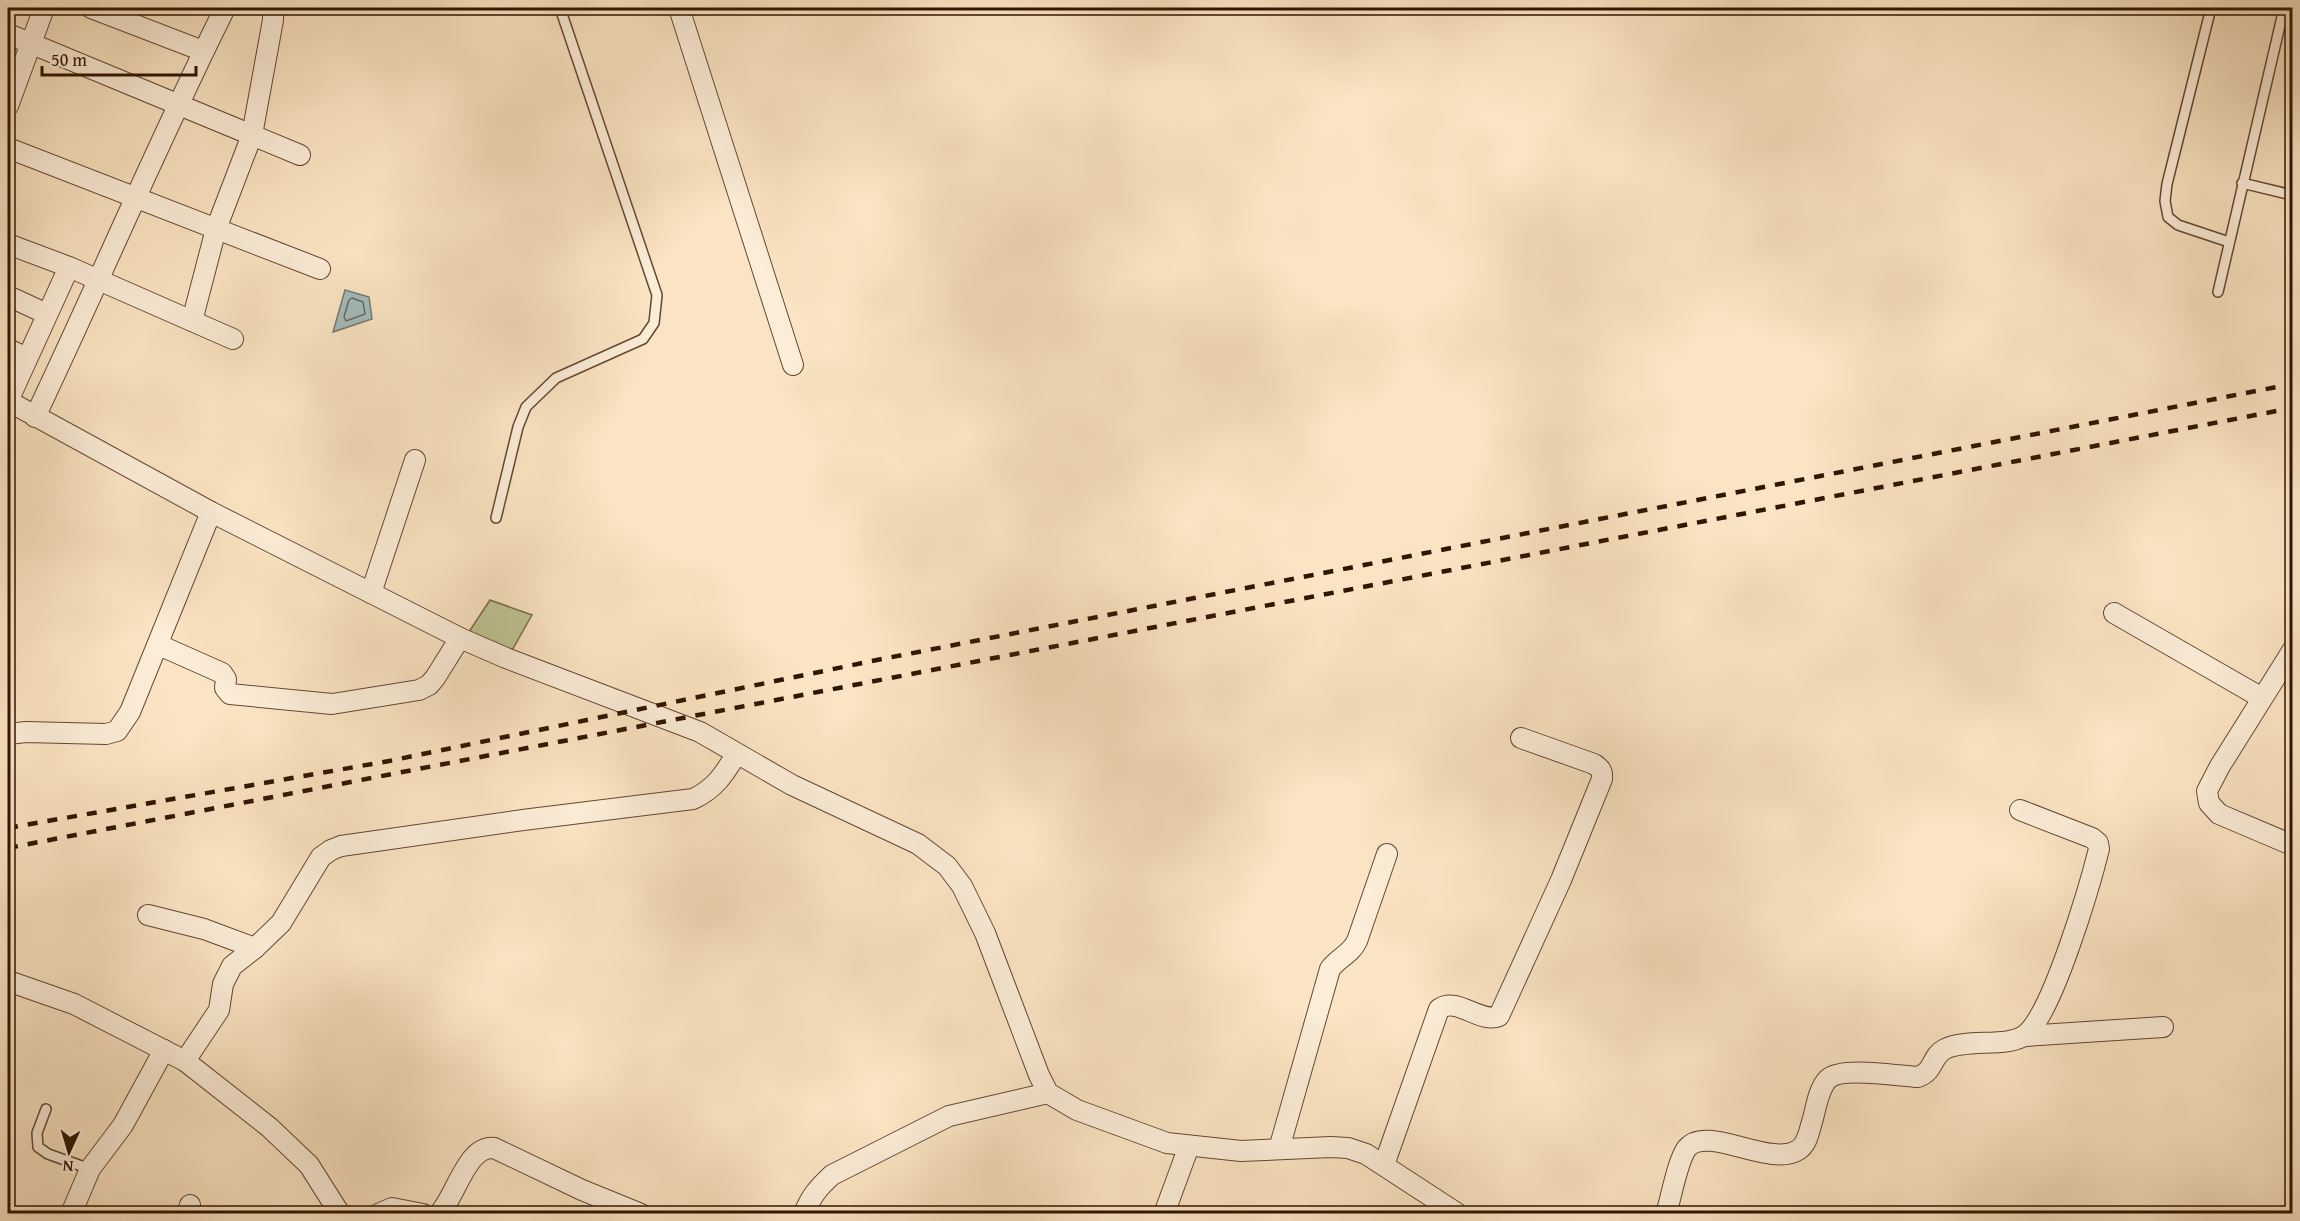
<svg xmlns="http://www.w3.org/2000/svg" width="2300" height="1221" font-family="'Gentium Book Plus',serif">
  <style>
    .green { fill: #bfc493; stroke: #786c4a; stroke-width: 1.5 }
    .water { fill: #a2bcbd; stroke: #757971; stroke-width: 1.5 }
    .lines { fill: none; stroke-linecap: round; stroke-linejoin: round }
    .shore { stroke: #6a685e; stroke-width: 1.5 }
    .service-casing { stroke: #644831; stroke-width: 12 }
    .minor-casing { stroke: #644831; stroke-width: 22 }
    .service { stroke: #fcedd8; stroke-width: 9 }
    .minor { stroke: #fcedd8; stroke-width: 20 }
    .rail { stroke: #321400; stroke-width: 4.5; stroke-dasharray: 10 10; stroke-linecap: butt }
  </style>
  <rect width="100%" height="100%" fill="#fbe4c3"/>
  <filter id="stains"><feTurbulence type="fractalNoise" baseFrequency=".00333" numOctaves="4"/><feColorMatrix values="0 0 0 0 .2 0 0 0 0 .09 0 0 0 0 .02 0 0 0 .5 -.17"/></filter>
  <radialGradient id="worn" r=".72"><stop offset=".6" stop-color="#630" stop-opacity="0"/><stop offset="1" stop-color="#630" stop-opacity=".3"/></radialGradient>
  <path class="green" d="M490 600 532 615 511 652 467 635Z"/>
  <path class="water" d="M345 290 369 297 372 319 333 332Z"/>
  <g class="lines">
    <path class="shore" d="M352 298 363 302 365 314 346 321 344 317 349 300Z"/>
    <g class="service-casing">
      <g id="service">
        <path d="M2211 8 2167 184 2165 201 2168 217 2178 225 2229 242"/>
        <path d="M2242 183 2292 195"/>
        <path d="M2218 292 2284 8"/>
        <path d="M496 518 518 427 526 407 556 378 643 339 654 323 657 295 560 8"/>
        <path d="M46 1109 37 1133 38 1147 48 1154 90 1169"/>
      </g>
    </g>
    <g class="minor-casing">
      <g id="minor">
        <path d="M91 8 203 51"/>
        <path d="M679 8 793 365"/>
        <path d="M8 34 300 155"/>
        <path d="M8 106 44 8"/>
        <path d="M8 148 320 269"/>
        <path d="M8 244 69 267 233 339"/>
        <path d="M8 296 47 314"/>
        <path d="M192 321 216 229 252 135 273 20V8"/>
        <path d="M8 349 27 358"/>
        <path d="M8 401 211 512 460 638 506 658 700 732 792 785 918 844 947 866 962 886 985 933 1039 1075 1048 1093 1077 1110 1167 1143 1241 1151 1331 1147 1348 1148 1366 1154 1458 1214"/>
        <path d="M8 401 69 267"/>
        <path d="M35 417C99 282 157 145 223 12"/>
        <path d="M371 593 415 460"/>
        <path d="M2114 613 2262 698"/>
        <path d="M159 645 222 673 226 679 225 688 230 694 332 704 419 690 429 685 435 678 460 638"/>
        <path d="M2292 651 2220 766 2207 791 2209 803 2219 814 2292 845"/>
        <path d="M8 734 26 732 106 734 117 731 130 712 211 512"/>
        <path d="M148 915 204 929 255 948"/>
        <path d="M8 981 74 1004 185 1061 269 1127 309 1165 340 1214"/>
        <path d="M2025 1036 2163 1027"/>
        <path d="M185 1061 219 1010 223 984 232 966 255 948 281 923 321 857 331 850 341 846 523 820 693 799C715 789 724 774 736 755"/>
        <path d="M1279 1149 1330 969C1338 958 1351 954 1357 941L1387 854"/>
        <path d="M1384 1165 1439 1009C1457 996 1480 1024 1499 1016L1561 880 1602 779C1603 771 1600 768 1594 764L1521 738"/>
        <path d="M71 1214 90 1169 123 1125 164 1050"/>
        <path d="M187 1214 190 1205"/>
        <path d="M378 1214 392 1208 423 1214"/>
        <path d="M439 1214C456 1196 467 1145 494 1148L582 1190 641 1214"/>
        <path d="M804 1214C810 1197 819 1187 832 1175L949 1116 1048 1093"/>
        <path d="M1164 1214 1189 1146"/>
        <path d="M1666 1214C1671 1198 1678 1159 1687 1148 1707 1124 1770 1168 1798 1150 1807 1145 1809 1132 1812 1122 1816 1109 1818 1089 1828 1079 1841 1066 1899 1076 1918 1077 1935 1071 1931 1056 1945 1049 1966 1038 2008 1048 2025 1035 2052 1015 2090 885 2099 849L2098 843 2092 838 2020 810"/>
      </g>
    </g>
    <use href="#service" class="service"/>
    <use href="#minor" class="minor"/>
    <g class="rail">
      <path d="M8 828 389 761 877 660 2292 384"/>
      <path d="M8 848 2292 408"/>
    </g>
  </g>
  <rect width="2300" height="1221" fill="none" stroke="#fbe4c3" stroke-width="30"/>
  <rect x="9" y="9" width="2282" height="1203" fill="none" stroke="#321400" stroke-width="3"/>
  <rect x="15" y="15" width="2270" height="1191" fill="none" stroke="#321400" stroke-width="1.5"/>
  <g transform="translate(69 1152) rotate(184)" stroke="#fcedd8" stroke-width="4.5" paint-order="stroke">
  <path d="M0-4.5L10 22L0 15L-10 22Z" fill="#321400"/>
  <text y="-9" font-size="16" font-weight="bold" text-anchor="middle" fill="#321400">N</text>
  </g>
  <path d="M42 66v9h154v-9" fill="none" stroke="#321400" stroke-width="3"/>
  <text x="51" y="66" font-size="18" fill="#321400" stroke="#fcedd8" stroke-width="4.5" paint-order="stroke">50 m</text>
  <rect width="100%" height="100%" filter="url(#stains)"/>
  <rect width="100%" height="100%" fill="url(#worn)"/>
</svg>
